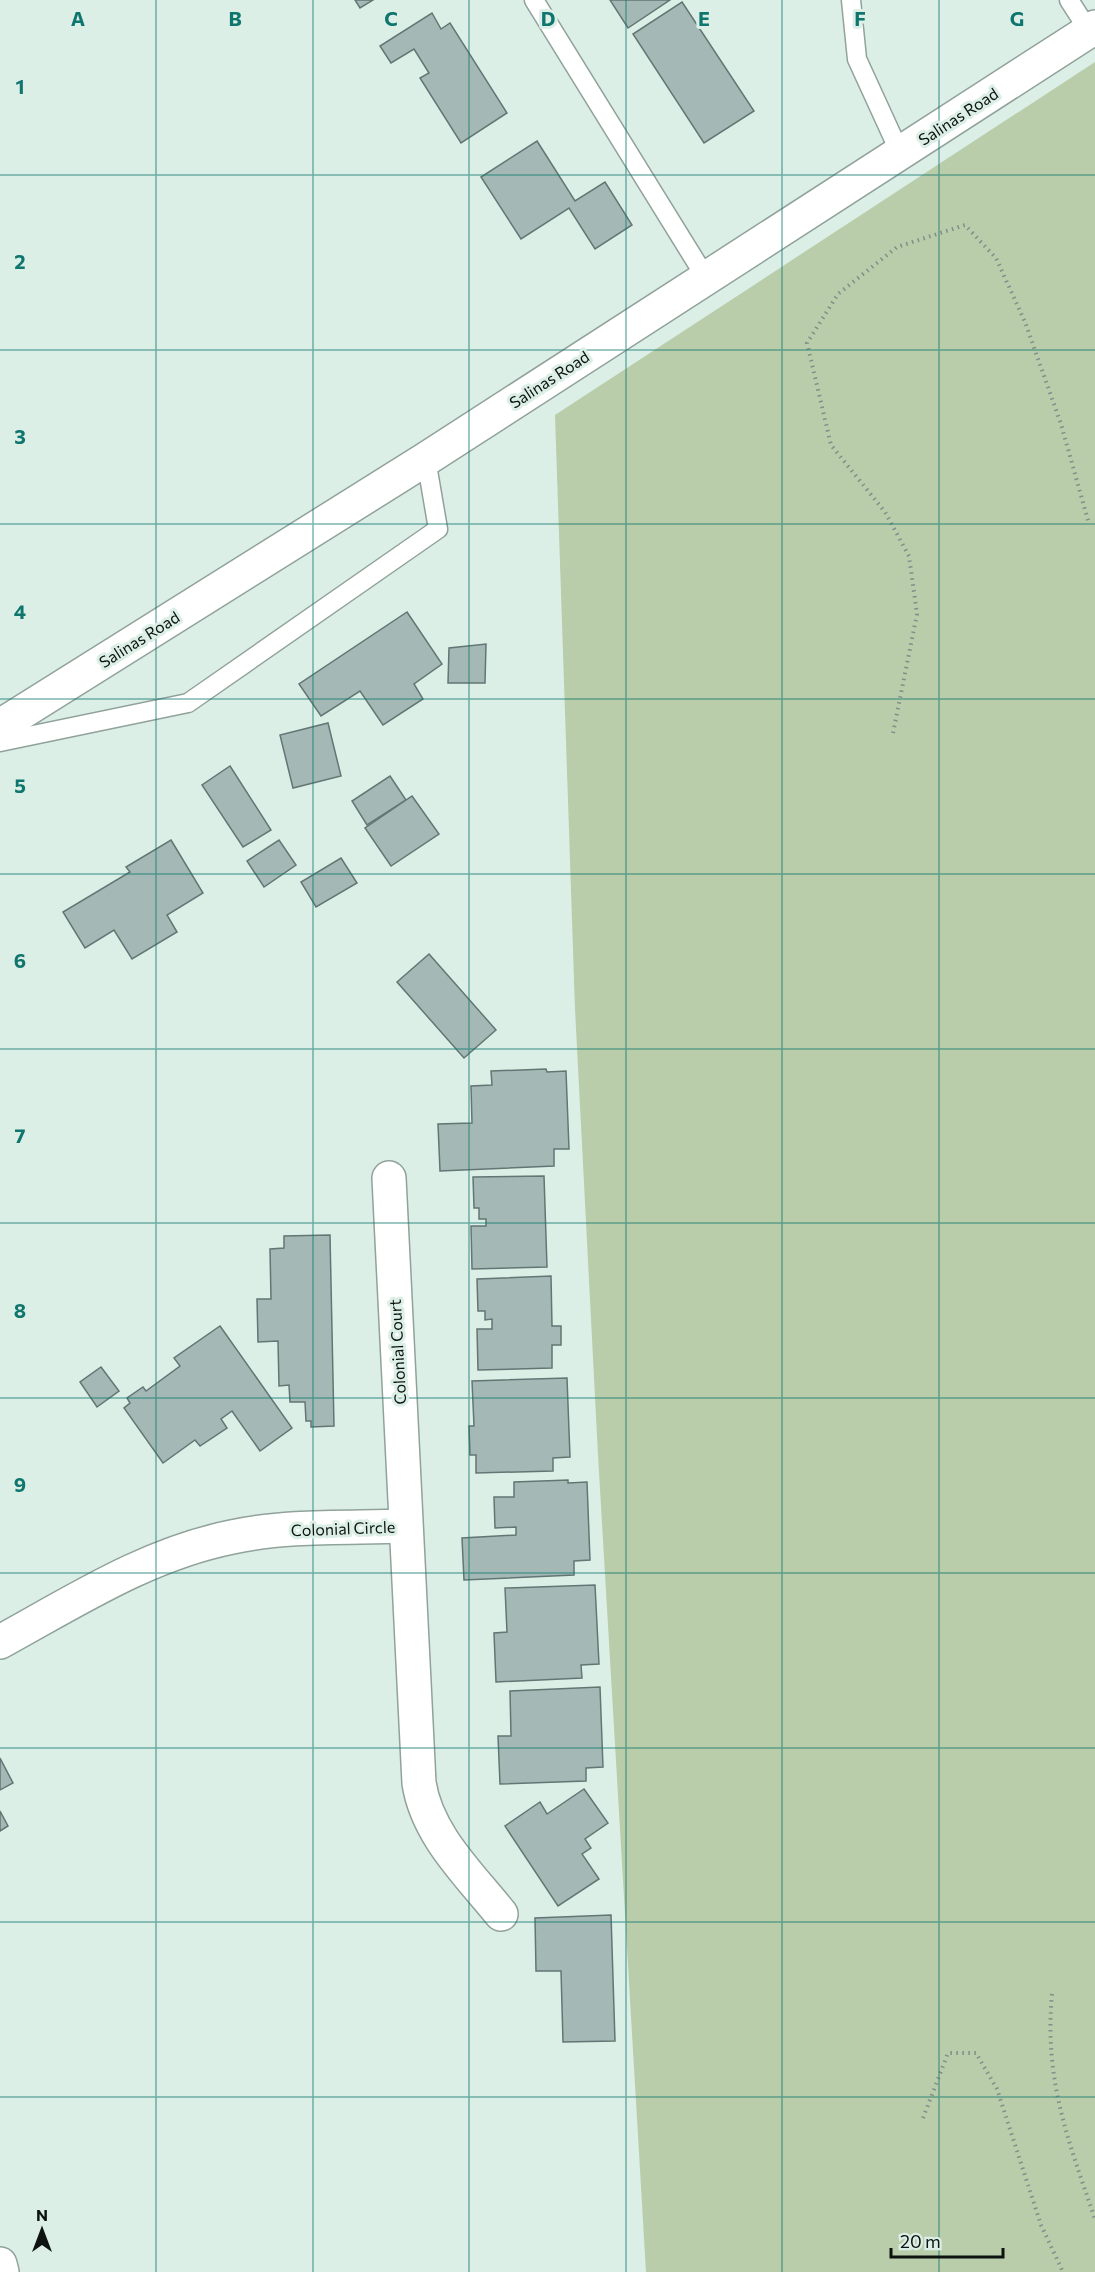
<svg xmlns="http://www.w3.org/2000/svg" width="1095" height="2272" font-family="Commissioner,sans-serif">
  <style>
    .green { fill: #b9cdaa }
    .building { fill: #a4b9b6; stroke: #627673; stroke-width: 1.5 }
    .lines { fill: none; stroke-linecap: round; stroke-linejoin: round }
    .service-casing { stroke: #90a29b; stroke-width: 21 }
    .minor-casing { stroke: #90a29b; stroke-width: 36 }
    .primary-casing { stroke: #90a29b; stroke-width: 36 }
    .path { stroke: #818f89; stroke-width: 4; stroke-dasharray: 1.5 4.5; stroke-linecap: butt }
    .service { stroke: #fff; stroke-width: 18 }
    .minor { stroke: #fff; stroke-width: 33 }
    .primary { stroke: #fff; stroke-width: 33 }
    .grid { fill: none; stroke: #0f766e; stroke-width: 1.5; stroke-opacity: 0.55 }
    .labels { text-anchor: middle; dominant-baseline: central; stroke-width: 6; stroke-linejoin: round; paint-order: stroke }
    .street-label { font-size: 16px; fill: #0c1310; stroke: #dcefe7 }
    .grid-label { font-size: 20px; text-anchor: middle; font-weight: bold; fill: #0f766e; stroke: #dcefe7; stroke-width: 6; stroke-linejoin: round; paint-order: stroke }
  </style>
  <rect width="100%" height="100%" fill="#dcefe7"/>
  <path class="green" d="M1095 62V2272H646L598 1455 575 1009 555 415Z"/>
  <g class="building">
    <path d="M355 0H373L360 8Z"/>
    <path d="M610 0H670L628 28Z"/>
    <path d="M682 2 754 111 704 143 633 34Z"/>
    <path d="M432 13 441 29 450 23 507 113 461 143 420 78 429 73 414 49 391 63 380 46Z"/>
    <path d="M537 141 575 201 605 182 632 225 595 249 569 208 521 239 481 177Z"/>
    <path d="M407 612 442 664 414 684 423 699 383 725 360 691 321 716 299 684Z"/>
    <path d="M486 644 485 683H448L449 648Z"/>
    <path d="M328 723 341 776 293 788 280 735Z"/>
    <path d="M230 766 271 830 243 847 202 785Z"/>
    <path d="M390 776 406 800 367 825 352 801Z"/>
    <path d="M412 796 439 834 391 866 365 828Z"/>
    <path d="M171 840 203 893 167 915 177 932 132 959 114 930 85 948 63 912 130 872 126 867Z"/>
    <path d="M279 840 296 865 264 887 247 861Z"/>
    <path d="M341 858 357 883 316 907 301 882Z"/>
    <path d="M429 954 496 1030 464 1058 397 982Z"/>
    <path d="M546 1069 547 1072 566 1071 569 1149H554V1166L440 1171 438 1124 472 1123 471 1086 492 1085 491 1071Z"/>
    <path d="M544 1176 547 1267 472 1269 471 1226H486V1219H479V1208H474L473 1177Z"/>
    <path d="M330 1235 334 1426 311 1427V1421H306L305 1402H290L289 1385 279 1386 278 1341 258 1342 257 1299H271L270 1249 284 1248V1236Z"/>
    <path d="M551 1276 552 1326H561V1345H552V1368L478 1370 477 1329H492V1319L485 1320V1311H478L477 1279Z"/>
    <path d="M220 1326 292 1428 260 1451 232 1411 221 1419 227 1428 200 1446 195 1440 163 1463 124 1408 130 1403 127 1398 143 1387 146 1391 180 1366 174 1358Z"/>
    <path d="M101 1367 119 1391 97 1407 80 1382Z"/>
    <path d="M567 1378 570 1457 553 1458V1471L476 1473V1455H470L469 1426H474L472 1381Z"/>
    <path d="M568 1480V1483L587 1482 590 1560 574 1561V1575L464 1580 462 1538 516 1535V1527L495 1528 494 1497H514V1482Z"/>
    <path d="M595 1585 599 1664 581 1665 582 1678 496 1682 494 1633 507 1632 505 1588Z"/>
    <path d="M600 1687 603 1767 586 1768V1781L500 1784 498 1736H511L510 1691Z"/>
    <path d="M0 1758 13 1783 0 1790Z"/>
    <path d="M584 1789 608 1823 585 1839 591 1848 582 1854 599 1879 558 1906 505 1826 540 1802 547 1814Z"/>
    <path d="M0 1811 8 1826 0 1831Z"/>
    <path d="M611 1915 615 2041 563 2042 561 1971H536L535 1918Z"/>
  </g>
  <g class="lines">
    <g class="service-casing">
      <g id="service">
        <path d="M534 0 706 278"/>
        <path d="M851 0 857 59 900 153"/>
        <path d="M1069 0 1089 31"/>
        <path d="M0 742 188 703 438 529 426 459"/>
      </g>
    </g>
    <g class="minor-casing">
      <g id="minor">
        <path d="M389 1178 419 1783C427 1835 469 1874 501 1914"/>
        <path d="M0 1642C75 1601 147 1554 232 1537 287 1525 348 1528 404 1526"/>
        <path d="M0 2264 2 2272"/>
      </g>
    </g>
    <g class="primary-casing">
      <path id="primary" d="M0 726 426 459 1095 27"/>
    </g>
    <g class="path">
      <path d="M893 733 917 614 909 556 885 512 831 445 807 343 838 294 897 247 965 225 996 258 1025 322 1061 424 1089 524"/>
      <path d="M1052 1994C1044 2079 1068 2140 1095 2219"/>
      <path d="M923 2118 948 2053H976L997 2089 1041 2225 1063 2272"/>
    </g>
    <use href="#service" class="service"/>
    <use href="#minor" class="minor"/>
    <use href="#primary" class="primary"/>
  </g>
  <path class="grid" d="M156 0V2272M313 0V2272M469 0V2272M626 0V2272M782 0V2272M939 0V2272M0 175H1095M0 350H1095M0 524H1095M0 699H1095M0 874H1095M0 1049H1095M0 1223H1095M0 1398H1095M0 1573H1095M0 1748H1095M0 1922H1095M0 2097H1095"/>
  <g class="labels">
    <g class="street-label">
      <text transform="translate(958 116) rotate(-33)">Salinas Road</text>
      <text transform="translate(549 379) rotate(-33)">Salinas Road</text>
      <text transform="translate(139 639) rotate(-32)">Salinas Road</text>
      <text transform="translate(397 1352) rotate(-93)">Colonial Court</text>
      <text transform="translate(343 1528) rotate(-2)">Colonial Circle</text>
    </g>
  </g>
  <g class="grid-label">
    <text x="78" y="26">A</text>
    <text x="235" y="26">B</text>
    <text x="391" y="26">C</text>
    <text x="548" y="26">D</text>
    <text x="704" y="26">E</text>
    <text x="860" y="26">F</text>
    <text x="1017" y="26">G</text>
    <text x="20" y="94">1</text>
    <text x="20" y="269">2</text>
    <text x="20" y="444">3</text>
    <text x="20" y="619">4</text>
    <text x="20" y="793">5</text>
    <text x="20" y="968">6</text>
    <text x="20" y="1143">7</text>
    <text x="20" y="1318">8</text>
    <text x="20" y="1492">9</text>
  </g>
  <g transform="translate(42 2230)" stroke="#dcefe7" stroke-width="4.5" paint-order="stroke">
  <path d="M0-4.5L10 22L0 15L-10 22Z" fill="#0c1310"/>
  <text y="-9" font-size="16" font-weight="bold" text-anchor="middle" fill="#0c1310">N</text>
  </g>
  <path d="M891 2248v9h112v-9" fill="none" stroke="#0c1310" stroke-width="3"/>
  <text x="900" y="2248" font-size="18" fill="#0c1310" stroke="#dcefe7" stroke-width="4.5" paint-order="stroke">20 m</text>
</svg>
